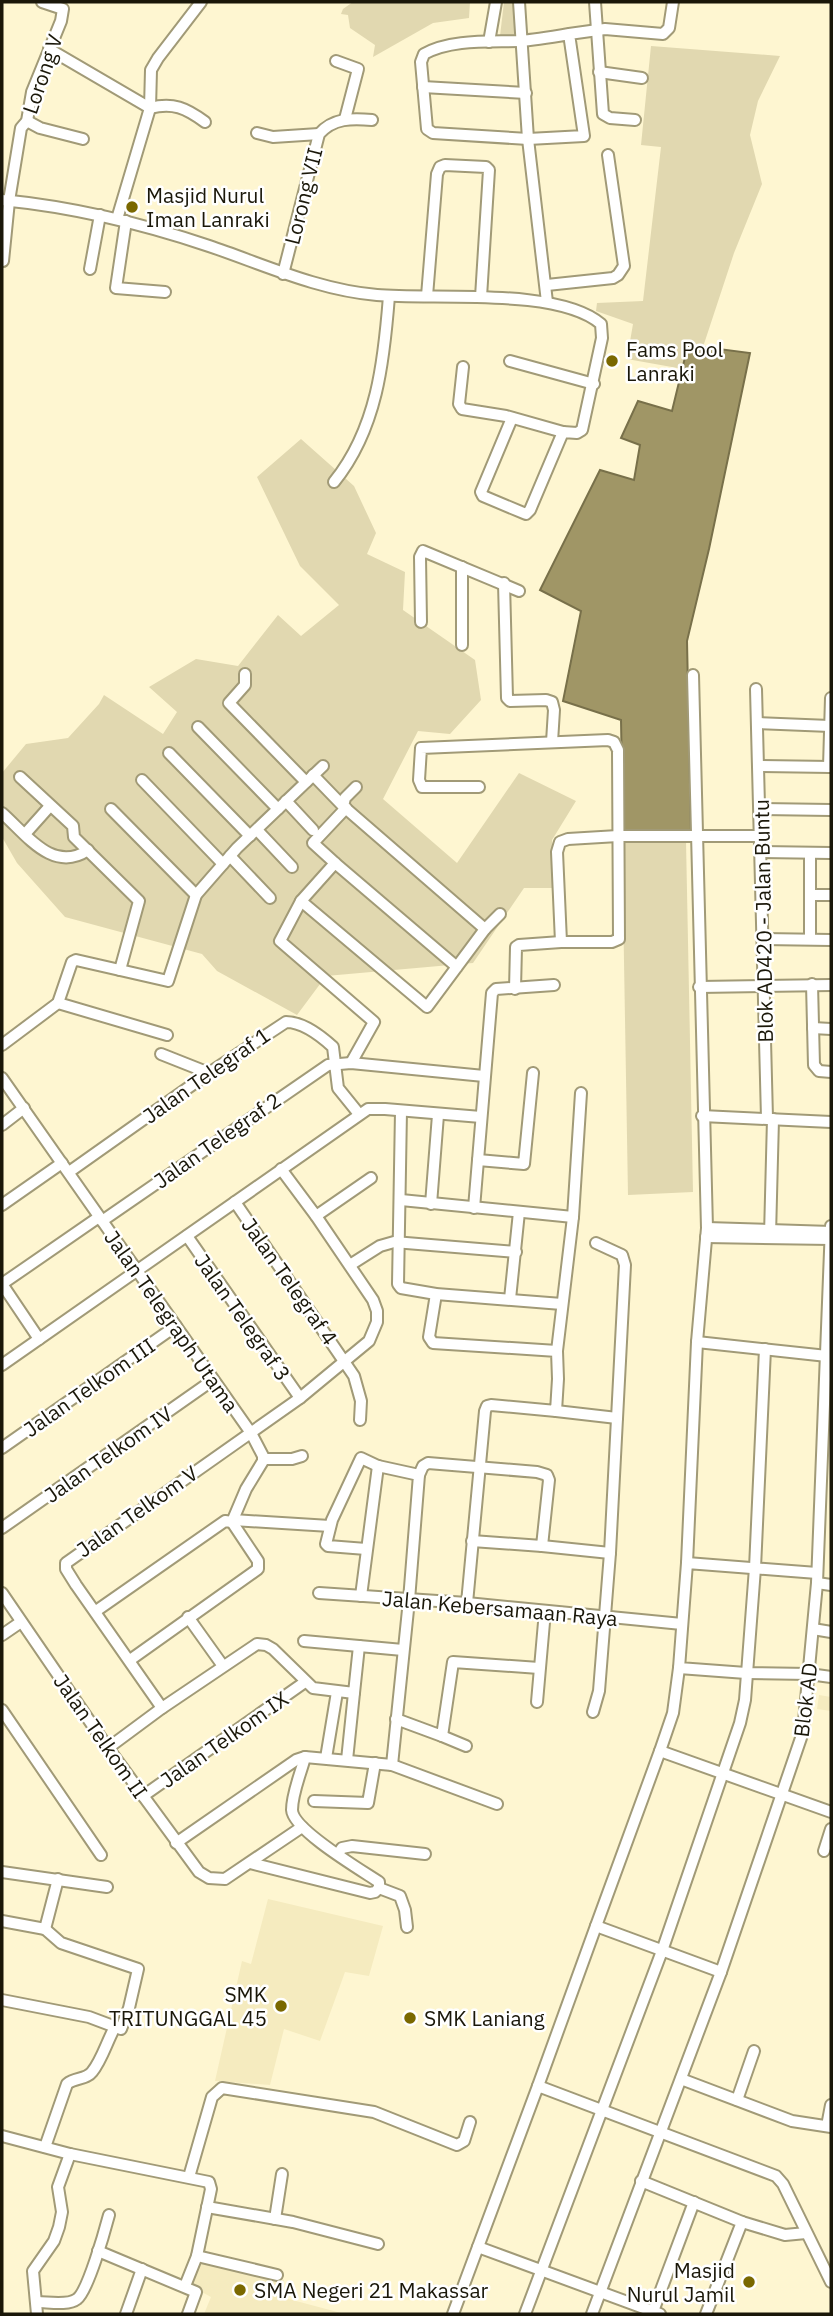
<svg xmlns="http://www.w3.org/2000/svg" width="833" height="2316" font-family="'IBM Plex Sans',sans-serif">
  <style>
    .built { fill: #f5ebbf }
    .green { fill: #e1d8b0 }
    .water { fill: #a09666; stroke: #78704a; stroke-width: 2 }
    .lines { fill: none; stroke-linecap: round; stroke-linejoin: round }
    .street-casing { stroke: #a19a77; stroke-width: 14 }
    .street { stroke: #fff; stroke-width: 10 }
    .poi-dot { fill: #7a6800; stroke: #fff; stroke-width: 2.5 }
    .labels { text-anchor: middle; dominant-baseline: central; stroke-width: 5; stroke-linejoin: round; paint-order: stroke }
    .street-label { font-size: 21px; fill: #1a1709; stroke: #fff }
    .poi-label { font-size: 21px; fill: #1a1709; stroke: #fff; text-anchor: start }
  </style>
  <rect width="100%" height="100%" fill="#fef6d1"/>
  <g class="built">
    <path d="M819 1695 831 1697V1711L817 1709Z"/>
    <path d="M268 1899 383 1926 369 1976 345 1972 320 2041 284 2029 270 2085 215 2081 242 1961 251 1964Z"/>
    <path d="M197 2256 284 2280 281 2297 345 2314H204L211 2297 187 2284Z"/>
  </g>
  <g class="green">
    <path d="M353 2H470L469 18 433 23 373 57 375 45 350 28 348 15 341 14 343 9Z"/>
    <path d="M504 2H517L519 36H500Z"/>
    <path d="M651 46 780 56 758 101 750 135 762 184 734 253 703 347 688 345 683 369 627 359 633 324 596 311 597 303 643 301 661 147 641 145Z"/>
    <path d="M301 439 354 486 376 533 367 554 405 572 403 610 475 660 481 700 450 734 418 731 383 799 457 863 519 773 576 801 552 840 554 888H524L473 963 326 976 297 1015 217 971 202 954 65 917 17 863 2 837V773L26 744 68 738 99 704 104 695 163 734 177 712 149 687 196 659 238 666 278 615 301 636 339 605 300 566 257 477Z"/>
    <path d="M686 841 693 1192 628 1195 622 843Z"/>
  </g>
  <path class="water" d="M688 345 750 353 709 549 687 641 691 832 623 831 621 720 563 701 581 611 540 590 600 470 634 480 640 445 621 438 638 401 672 411Z"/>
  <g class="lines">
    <g class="street-casing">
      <g id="street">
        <path d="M519 2 528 139 547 302"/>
        <path d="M595 2 603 114 610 118 635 120"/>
        <path d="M569 34C552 37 535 40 519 41 489 42 451 39 424 54L421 62 427 129 433 133 528 139 584 136 569 34 605 29 663 34 669 28 673 2"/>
        <path d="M489 42 496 2"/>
        <path d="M49 49 150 108C173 102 186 108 205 122"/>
        <path d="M336 61 358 69 345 119"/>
        <path d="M599 72 642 78"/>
        <path d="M423 87 526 93"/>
        <path d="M27 121 40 128 83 139"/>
        <path d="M257 133 273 137 319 134"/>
        <path d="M2 200C73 207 141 223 209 246 265 265 318 290 377 295 434 300 558 287 601 324L602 338 582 430 577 433 563 432 530 510 526 514 483 496 481 492 512 418"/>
        <path d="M117 219 150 108 151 70 158 58 201 2"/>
        <path d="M126 221 116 288 165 292"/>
        <path d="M3 261 9 201 21 128 27 121 32 92 61 21 63 9 42 2"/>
        <path d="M90 269 100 215"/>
        <path d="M283 274 319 134C333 118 352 118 372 120"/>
        <path d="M547 285 613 278 618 275 624 266 608 155"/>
        <path d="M427 296 437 174 440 167 445 165 486 167 489 170 481 297"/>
        <path d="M510 361 594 384"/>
        <path d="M463 367 459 404 462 409 506 416 563 432"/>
        <path d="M334 482C377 429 384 361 389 296"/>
        <path d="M504 583 507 698 510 701 546 700 552 702 554 710 552 742"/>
        <path d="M421 622 420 557 423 551 519 591"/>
        <path d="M462 645V567"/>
        <path d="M245 674V685L229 703 306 782"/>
        <path d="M756 689 767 1118"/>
        <path d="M758 723 830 726"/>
        <path d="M198 727 278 809"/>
        <path d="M169 753 250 836"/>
        <path d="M759 766 831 767"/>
        <path d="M829 767 831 698"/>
        <path d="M313 775 343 806"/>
        <path d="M20 777 73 826 74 837 139 901 120 970"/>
        <path d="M142 780 223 864"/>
        <path d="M356 787 345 798 343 806 485 929 427 1007 301 901 335 863 457 967"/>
        <path d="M479 787H422L419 780 421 748 608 740 614 742 618 750 619 939 612 942H561L519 945 516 947 515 989"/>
        <path d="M286 801 313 830"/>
        <path d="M111 809 196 895"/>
        <path d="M760 809 831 810"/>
        <path d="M2 813C26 834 53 874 88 850"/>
        <path d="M257 830 292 867"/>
        <path d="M25 834 50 806"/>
        <path d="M761 852 831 853"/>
        <path d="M230 856 270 898"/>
        <path d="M335 863 313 843 346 808"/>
        <path d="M810 895H831"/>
        <path d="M301 901 280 941 374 1022 351 1063"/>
        <path d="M485 929 500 914"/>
        <path d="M763 939 831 940"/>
        <path d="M810 939V853"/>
        <path d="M561 942 557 852 560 842 568 839 618 836H760"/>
        <path d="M812 984 814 1065 819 1071 831 1072"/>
        <path d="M699 987 831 985"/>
        <path d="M58 1003 167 1035"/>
        <path d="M813 1028 831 1029"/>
        <path d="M2 1045 58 1003 72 962 76 960 168 981 196 895 237 848 323 766"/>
        <path d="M161 1054 209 1073"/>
        <path d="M2 1078 251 1433 263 1456V1461L246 1489 232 1522 258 1561V1569L130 1660"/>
        <path d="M401 1111 398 1284 401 1288 436 1294 562 1304"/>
        <path d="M702 1116 831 1122"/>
        <path d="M2 1125 24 1108"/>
        <path d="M478 1160 524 1164 533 1073"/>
        <path d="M69 1172 209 1073 286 1022C302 1022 321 1036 333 1047L338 1088 359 1114"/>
        <path d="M401 1200 573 1217"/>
        <path d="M235 1202 354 1376 361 1401 360 1420"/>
        <path d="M431 1204 438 1115"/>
        <path d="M2 1205 62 1163"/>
        <path d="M474 1208 492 993 496 989 554 985"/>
        <path d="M316 1216 371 1178"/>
        <path d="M102 1221 328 1065 351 1063 484 1076"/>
        <path d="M707 1228 831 1232"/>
        <path d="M770 1235 773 1119"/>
        <path d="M187 1236 300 1398"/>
        <path d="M706 1237 831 1239"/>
        <path d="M350 1265 380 1246 394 1242 516 1252"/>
        <path d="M2 1284 99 1217"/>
        <path d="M2 1284 39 1339"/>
        <path d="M436 1294 429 1337 433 1343 557 1351 558 1379 556 1411 491 1405 487 1406 485 1411 467 1603"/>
        <path d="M510 1299 519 1212"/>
        <path d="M697 1342 827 1356"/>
        <path d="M557 1351 573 1217 581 1093"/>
        <path d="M2 1365 368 1109H385L481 1117"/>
        <path d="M556 1411 617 1418"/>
        <path d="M2 1448 176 1326"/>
        <path d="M264 1459H292L302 1456"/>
        <path d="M419 1475 423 1466 428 1463 537 1472 547 1475 549 1480 542 1546 472 1541"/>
        <path d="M233 1520 330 1526"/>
        <path d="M2 1528 213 1380"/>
        <path d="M542 1546 610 1553"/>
        <path d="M366 1549 328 1546 326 1544 332 1520 361 1458 378 1466 419 1475 409 1600 392 1765"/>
        <path d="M687 1563 697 1342 707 1228 693 675"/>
        <path d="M817 1573 687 1563 679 1668 746 1673 809 1674 831 1677"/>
        <path d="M817 1583 831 1585"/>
        <path d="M2 1593 108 1748 199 1872 209 1878 225 1879 302 1827"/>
        <path d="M319 1593 467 1603 682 1624"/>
        <path d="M361 1596 378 1466"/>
        <path d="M96 1611 225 1521 232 1522"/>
        <path d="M188 1617 223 1666"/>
        <path d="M813 1629 831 1632"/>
        <path d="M2 1635 21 1622"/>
        <path d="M304 1641 403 1650"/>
        <path d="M537 1702 545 1611"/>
        <path d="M162 1708 76 1585 66 1569V1563L300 1398 369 1341 377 1322V1311L373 1300 316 1216 281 1169"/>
        <path d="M2 1710 101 1855"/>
        <path d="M593 1712 599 1691 610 1553 625 1265 622 1255 596 1243"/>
        <path d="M396 1719 442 1736 453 1662 539 1668"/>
        <path d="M442 1736 466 1746"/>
        <path d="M108 1748 162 1708 257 1644 266 1645 273 1649 313 1688 354 1693 359 1646"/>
        <path d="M660 1751 673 1713 679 1668"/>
        <path d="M326 1758 337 1692"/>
        <path d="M347 1760 354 1693"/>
        <path d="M143 1796 305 1682"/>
        <path d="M314 1801 368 1803 375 1763"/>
        <path d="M176 1843 296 1760 305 1757 392 1765 497 1804"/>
        <path d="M824 1851 831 1829"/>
        <path d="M338 1854 342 1848 352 1846 425 1854"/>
        <path d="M250 1863 370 1893 375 1892 379 1888V1882C361 1870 293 1830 292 1810 292 1793 301 1773 305 1757"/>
        <path d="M2 1872 107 1887"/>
        <path d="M379 1888 400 1896 405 1910 407 1927"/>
        <path d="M2 1921 45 1929 58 1879"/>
        <path d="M596 1926 660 1751 831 1812"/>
        <path d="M2 2000 89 2017 121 2029 129 2008 138 1969 61 1943 45 1929"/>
        <path d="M681 2079 792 2121 831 2127"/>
        <path d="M538 2086 596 1926 721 1972"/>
        <path d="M737 2100 754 2051"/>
        <path d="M827 2126 831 2105"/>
        <path d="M2 2136 70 2154 209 2182 211 2189 197 2256 185 2286"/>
        <path d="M45 2147 67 2084C75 2077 86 2080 92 2072 102 2060 107 2041 115 2027"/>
        <path d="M189 2177 212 2097 222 2088 374 2112 457 2145 464 2141 470 2122"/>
        <path d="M641 2181 742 2222 706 2314"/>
        <path d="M207 2207 293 2222 378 2244"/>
        <path d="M275 2219 282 2174"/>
        <path d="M742 2222 785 2235 806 2233"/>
        <path d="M478 2247 660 2314"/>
        <path d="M98 2251 196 2292 188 2314"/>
        <path d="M197 2256 277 2275"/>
        <path d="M38 2302C48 2302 68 2306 77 2299 88 2291 105 2230 109 2215"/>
        <path d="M37 2314 33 2271 54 2241 59 2227 62 2212 58 2187 70 2154"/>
        <path d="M126 2314 142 2269"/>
        <path d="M453 2314 538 2086 776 2176 783 2184 831 2282"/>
        <path d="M525 2314 662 1951 740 1723 745 1700 755 1568 765 1349"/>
        <path d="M592 2314 721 1972 803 1732 817 1583 831 1226"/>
        <path d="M652 2314 694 2202"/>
      </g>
    </g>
    <use href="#street" class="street"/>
  </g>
  <g class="poi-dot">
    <circle cx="132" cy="207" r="7"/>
    <circle cx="612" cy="361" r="7"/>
    <circle cx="281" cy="2006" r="7"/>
    <circle cx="410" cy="2018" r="7"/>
    <circle cx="749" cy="2282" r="7"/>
    <circle cx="240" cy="2290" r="7"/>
  </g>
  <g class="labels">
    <g class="street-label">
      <text transform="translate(42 74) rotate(-71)">Lorong V</text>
      <text transform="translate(303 196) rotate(-76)">Lorong VII</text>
      <text transform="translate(763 921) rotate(-91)">Blok AD420 - Jalan Buntu</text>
      <text transform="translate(206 1075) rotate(-35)">Jalan Telegraf 1</text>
      <text transform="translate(217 1140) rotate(-35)">Jalan Telegraf 2</text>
      <text transform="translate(290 1281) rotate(55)">Jalan Telegraf 4</text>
      <text transform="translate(243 1317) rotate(55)">Jalan Telegraf 3</text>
      <text transform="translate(172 1321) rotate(55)">Jalan Telegraph Utama</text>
      <text transform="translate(89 1387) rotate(-35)">Jalan Telkom III</text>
      <text transform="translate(108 1454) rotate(-35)">Jalan Telkom IV</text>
      <text transform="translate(137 1511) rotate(-35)">Jalan Telkom V</text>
      <text transform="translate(500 1608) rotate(5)">Jalan Kebersamaan Raya</text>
      <text transform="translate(805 1700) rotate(-83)">Blok AD</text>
      <text transform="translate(101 1736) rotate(55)">Jalan Telkom II</text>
      <text transform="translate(224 1739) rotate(-35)">Jalan Telkom IX</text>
    </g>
    <g class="poi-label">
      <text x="146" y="195">Masjid Nurul<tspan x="146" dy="24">Iman Lanraki</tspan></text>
      <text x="626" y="349">Fams Pool<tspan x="626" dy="24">Lanraki</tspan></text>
      <text x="267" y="1994" text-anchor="end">SMK<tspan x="267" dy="24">TRITUNGGAL 45</tspan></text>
      <text x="424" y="2018">SMK Laniang</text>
      <text x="735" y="2270" text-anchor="end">Masjid<tspan x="735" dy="24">Nurul Jamil</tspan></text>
      <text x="254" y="2290">SMA Negeri 21 Makassar</text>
    </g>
  </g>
  <rect width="833" height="2316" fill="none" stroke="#1a1709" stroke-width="7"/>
</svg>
